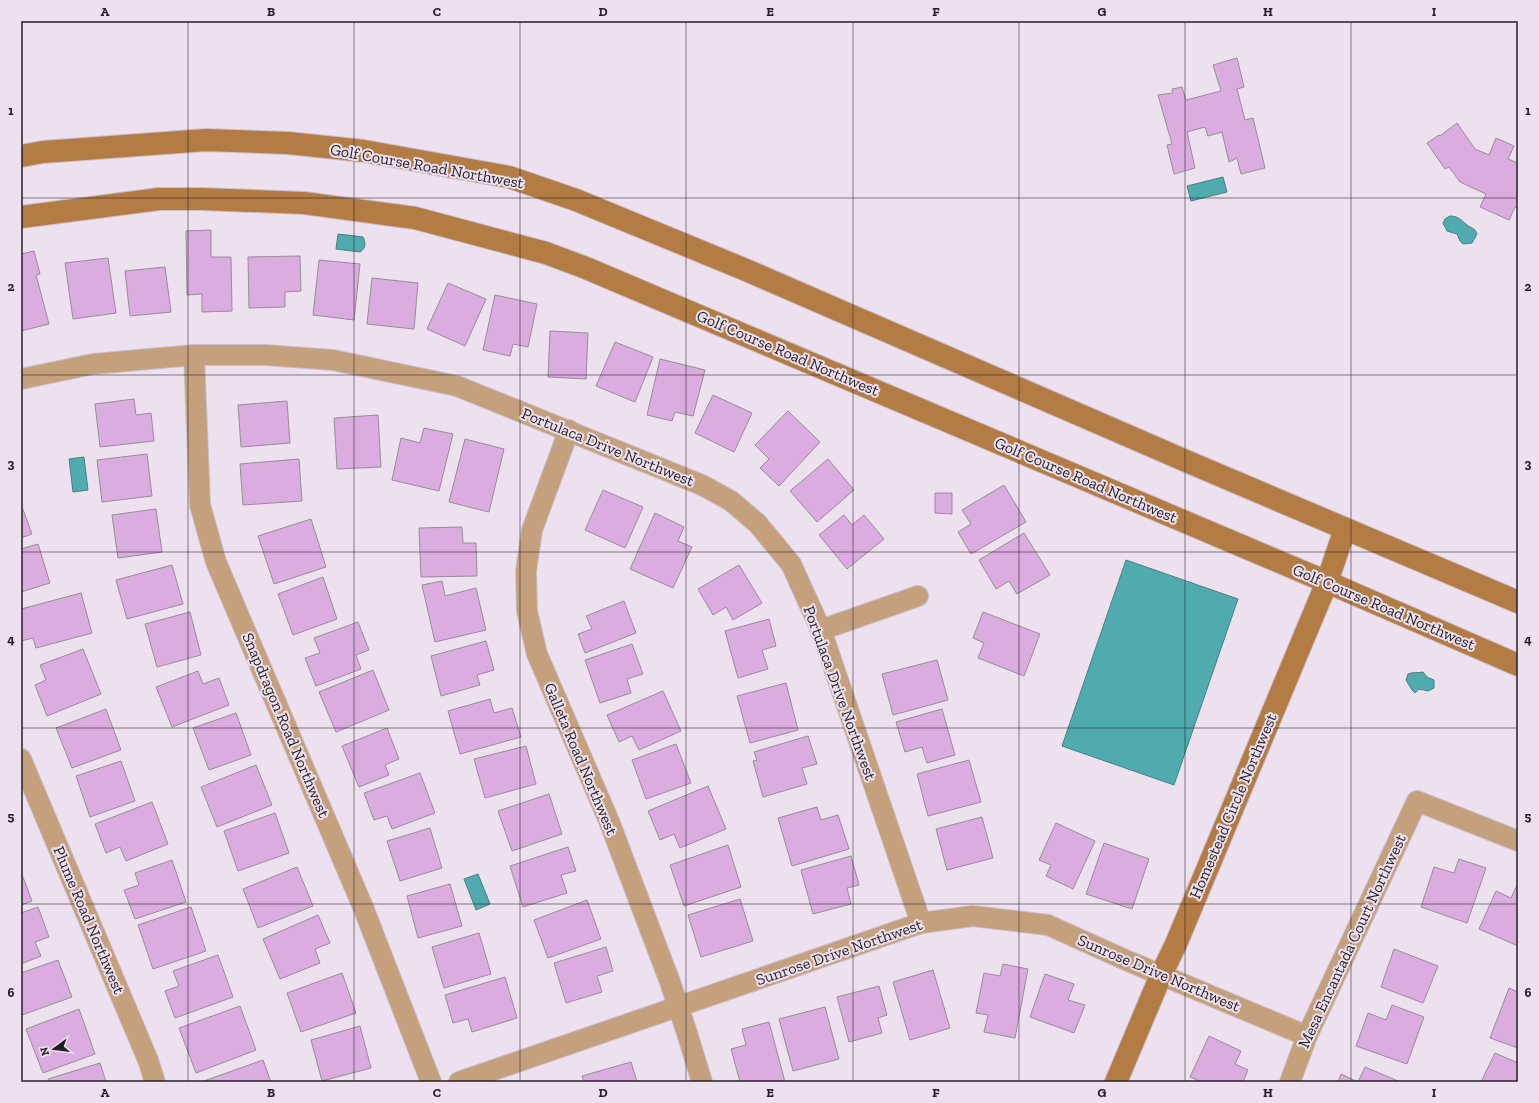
<svg xmlns="http://www.w3.org/2000/svg" width="1539" height="1103" font-family="'Zilla Slab',serif">
  <style>
    .water { fill: #50abaf; stroke: #438185 }
    .building { fill: #daacdf; stroke: #988c99 }
    .lines { fill: none; stroke-linecap: round; stroke-linejoin: round }
    .street-casing { stroke: #cabeca; stroke-width: 22 }
    .secondary-casing { stroke: #cabeca; stroke-width: 24 }
    .street { stroke: #c5a07c; stroke-width: 20 }
    .secondary { stroke: #b37c44; stroke-width: 22 }
    .grid { fill: none; stroke: #241f24; stroke-width: 1; stroke-opacity: 0.55 }
    .labels { text-anchor: middle; dominant-baseline: central; stroke-width: 4; stroke-linejoin: round; paint-order: stroke }
    .street-label { font-size: 16px; fill: #241f24; stroke: #eee1ef }
    .neatline { fill: none; stroke: #241f24; stroke-width: 1.5 }
    .grid-label { font-size: 13px; text-anchor: middle; font-weight: bold; fill: #241f24 }
  </style>
  <rect width="100%" height="100%" fill="#eee1ef"/>
  <g class="water">
    <path d="M1223 177 1227 192 1191 201 1187 186Z"/>
    <path d="M1450 216C1458 216 1461 220 1467 225 1469 227 1473 228 1475 230L1477 234 1472 243 1463 244 1460 241 1457 234 1447 231 1443 223 1445 219Z"/>
    <path d="M338 234 363 237C366 243 366 248 360 252L336 249Z"/>
    <path d="M84 457 88 490 73 492 69 459Z"/>
    <path d="M1126 560 1238 599 1174 785 1062 746Z"/>
    <path d="M1423 672 1427 677 1434 680V688L1428 691 1419 689 1415 693 1412 690 1406 680 1408 674C1413 672 1418 673 1423 672Z"/>
    <path d="M478 874 490 904 476 910 464 879Z"/>
  </g>
  <g class="building">
    <path d="M1237 58 1244 87 1237 89 1245 120 1253 118 1265 168 1241 174 1237 158 1229 162 1222 132 1208 136 1205 127 1187 132 1195 168 1174 174 1167 145 1172 144 1158 95 1173 93 1172 89 1182 87 1186 100 1221 91 1213 65Z"/>
    <path d="M1457 123 1475 149 1489 155 1496 138 1514 146 1508 159 1518 163V208L1515 207 1509 220 1480 207 1486 194 1460 182 1449 167 1445 169 1427 143 1439 135 1440 136Z"/>
    <path d="M211 230V257H231L232 311 202 312V294L187 295 186 231Z"/>
    <path d="M34 251 40 274 36 275 49 324 21 331V254Z"/>
    <path d="M300 256 301 291 285 292V307L249 308 248 257Z"/>
    <path d="M108 258 116 313 73 319 65 263Z"/>
    <path d="M319 260 360 264 354 320 313 315Z"/>
    <path d="M165 267 171 312 130 316 125 271Z"/>
    <path d="M372 278 418 283 414 329 367 324Z"/>
    <path d="M448 283 486 299 465 346 427 329Z"/>
    <path d="M495 295 537 304 528 347 513 344 510 356 483 350Z"/>
    <path d="M550 331 588 333 586 379 548 377Z"/>
    <path d="M615 342 653 357 635 402 596 386Z"/>
    <path d="M660 359 705 370 693 416 675 412 672 421 647 415Z"/>
    <path d="M713 395 752 413 734 452 695 433Z"/>
    <path d="M134 399 136 415 151 413 154 441 100 447 95 404Z"/>
    <path d="M287 401 290 443 241 447 238 405Z"/>
    <path d="M788 411 820 442 779 486 760 468 769 459 755 445Z"/>
    <path d="M378 415 381 467 337 469 334 418Z"/>
    <path d="M424 428 453 434 439 491 392 480 401 438 420 443Z"/>
    <path d="M465 439 504 449 489 512 449 502Z"/>
    <path d="M147 454 152 496 102 502 97 460Z"/>
    <path d="M299 459 302 501 243 505 240 464Z"/>
    <path d="M828 459 854 490 817 522 790 491Z"/>
    <path d="M1004 485 1026 522 971 554 958 532 971 524 962 510Z"/>
    <path d="M603 490 643 507 625 548 585 530Z"/>
    <path d="M935 493H952V514L935 513Z"/>
    <path d="M21 504 32 534 21 538Z"/>
    <path d="M156 509 162 552 118 558 112 515Z"/>
    <path d="M655 513 684 527 678 541 692 547 673 588 630 569Z"/>
    <path d="M844 515 852 525 864 515 884 539 847 569 819 535Z"/>
    <path d="M311 519 326 567 274 584 258 536Z"/>
    <path d="M462 527 463 543H476L477 576 421 577 419 528Z"/>
    <path d="M1024 533 1050 575 1017 594 1009 581 996 589 979 560Z"/>
    <path d="M38 544 50 583 21 592V549Z"/>
    <path d="M172 565 183 604 127 619 116 580Z"/>
    <path d="M739 565 762 603 733 620 726 607 713 615 698 589Z"/>
    <path d="M323 577 337 619 293 635 278 594Z"/>
    <path d="M442 581 445 596 476 588 486 630 435 642 422 585Z"/>
    <path d="M81 593 92 633 36 648 33 638 21 641V609Z"/>
    <path d="M624 601 636 633 585 653 578 634 592 629 586 616Z"/>
    <path d="M190 612 201 655 157 667 145 624Z"/>
    <path d="M983 612 1040 634 1024 676 978 658 984 643 973 638Z"/>
    <path d="M769 619 776 646 762 650 768 669 738 678 725 631Z"/>
    <path d="M358 622 369 650 356 655 361 669 316 686 305 658 320 653 314 638Z"/>
    <path d="M486 641 494 670 477 675 480 685 441 696 431 656Z"/>
    <path d="M632 644 643 674 627 679 631 693 600 703 585 660Z"/>
    <path d="M83 649 101 694 47 716 35 685 46 680 40 665Z"/>
    <path d="M937 660 948 700 893 715 882 674Z"/>
    <path d="M373 670 389 710 336 732 319 692Z"/>
    <path d="M198 671 203 684 219 678 229 705 172 727 156 687Z"/>
    <path d="M786 683 798 730 750 743 737 696Z"/>
    <path d="M663 691 681 731 639 750 632 736 619 742 607 715Z"/>
    <path d="M490 699 494 713 512 708 521 737 460 754 448 711Z"/>
    <path d="M106 709 121 750 72 768 56 728Z"/>
    <path d="M942 709 955 755 927 763 922 747 905 752 896 722Z"/>
    <path d="M236 713 251 755 209 770 193 728Z"/>
    <path d="M387 728 399 759 385 765 389 775 359 787 342 746Z"/>
    <path d="M808 736 817 764 802 768 807 784 763 797 753 761 757 760 754 752Z"/>
    <path d="M676 744 691 783 646 799 632 760Z"/>
    <path d="M526 746 536 784 485 798 474 759Z"/>
    <path d="M969 760 981 802 928 816 917 774Z"/>
    <path d="M121 761 135 801 90 817 76 776Z"/>
    <path d="M256 765 272 805 217 827 201 787Z"/>
    <path d="M420 773 435 813 392 829 387 816 374 820 364 793Z"/>
    <path d="M708 786 726 829 680 848 674 834 660 840 648 811Z"/>
    <path d="M549 794 562 834 512 851 498 811Z"/>
    <path d="M152 802 168 844 126 861 120 847 106 853 95 824Z"/>
    <path d="M817 807 821 820 838 815 849 849 792 866 778 818Z"/>
    <path d="M275 813 289 853 238 871 224 831Z"/>
    <path d="M982 817 993 858 947 870 936 829Z"/>
    <path d="M1056 823 1095 841 1073 889 1046 876 1051 865 1039 860Z"/>
    <path d="M430 828 442 868 400 881 387 841Z"/>
    <path d="M1104 843 1149 859 1132 909 1086 894Z"/>
    <path d="M728 845 741 887 684 906 670 865Z"/>
    <path d="M568 847 576 871 561 875 567 893 523 907 510 866Z"/>
    <path d="M851 856 859 885 847 888 851 904 813 914 801 870Z"/>
    <path d="M1459 859 1486 868 1467 923 1421 907 1434 867 1454 873Z"/>
    <path d="M172 860 186 902 135 919 124 890 139 885 135 873Z"/>
    <path d="M297 867 313 906 258 928 243 889Z"/>
    <path d="M21 872 32 901 21 905Z"/>
    <path d="M1518 883V946L1479 929 1496 891 1511 898Z"/>
    <path d="M450 884 462 926 418 938 407 896Z"/>
    <path d="M740 899 753 941 701 957 688 915Z"/>
    <path d="M587 900 601 939 548 958 534 920Z"/>
    <path d="M38 907 49 937 35 942 41 956 21 964V913Z"/>
    <path d="M191 907 206 951 153 969 138 925Z"/>
    <path d="M318 915 330 943 315 949 320 963 280 979 263 939Z"/>
    <path d="M479 933 491 974 444 988 432 947Z"/>
    <path d="M606 947 613 971 597 976 602 992 566 1003 554 963Z"/>
    <path d="M1394 949 1438 966 1423 1003 1381 987Z"/>
    <path d="M218 955 233 997 175 1018 165 991 179 986 173 971Z"/>
    <path d="M58 960 72 997 22 1015 21 1012V973Z"/>
    <path d="M1003 964 1028 969 1015 1038 984 1032 988 1015 976 1013 984 973 1000 976Z"/>
    <path d="M933 970 950 1028 910 1040 893 982Z"/>
    <path d="M342 973 356 1013 301 1032 287 993Z"/>
    <path d="M1045 974 1074 984 1068 1000 1085 1005 1074 1033 1030 1017Z"/>
    <path d="M505 977 517 1018 472 1032 468 1019 453 1023 445 995Z"/>
    <path d="M879 986 887 1015 878 1018 882 1033 849 1042 837 997Z"/>
    <path d="M1509 988 1518 992V1048L1490 1038Z"/>
    <path d="M1392 1005 1424 1017 1407 1064 1356 1046 1368 1013 1386 1020Z"/>
    <path d="M240 1006 256 1050 196 1073 179 1028Z"/>
    <path d="M825 1007 839 1059 793 1071 779 1019Z"/>
    <path d="M79 1009 95 1054 43 1073 26 1029Z"/>
    <path d="M769 1022 785 1082H740L731 1049 746 1045 742 1029Z"/>
    <path d="M360 1026 371 1068 322 1081 311 1040Z"/>
    <path d="M1209 1036 1241 1051 1235 1064 1248 1070 1243 1082H1202L1190 1077Z"/>
    <path d="M1495 1053 1518 1063V1082H1481Z"/>
    <path d="M263 1060 271 1082H201Z"/>
    <path d="M631 1062 637 1082H584L582 1076Z"/>
    <path d="M100 1063 106 1082H49L48 1079Z"/>
    <path d="M1365 1067 1398 1081 1397 1082H1338L1341 1074 1358 1082Z"/>
  </g>
  <g class="lines">
    <g class="street-casing">
      <g id="street">
        <path d="M194 355 200 505 216 562 363 907 431 1082"/>
        <path d="M21 379 93 364 194 355H265L333 360 457 386 702 485 731 501 757 523 791 564 821 630 921 923"/>
        <path d="M569 430 532 530 526 571 527 611 537 654 609 821 670 982 687 1033 702 1082"/>
        <path d="M821 630 918 596"/>
        <path d="M21 759 148 1060 155 1082"/>
        <path d="M459 1082 921 923 973 916 1048 925 1128 961 1307 1036"/>
        <path d="M1290 1082 1307 1036 1417 801 1518 841"/>
      </g>
    </g>
    <g class="secondary-casing">
      <g id="secondary">
        <path d="M21 156 43 152 206 140 288 143 364 151 509 177 576 200 746 270 1193 464 1518 602"/>
        <path d="M21 217 159 199H202L304 203 415 218 546 253 586 268 1327 582 1518 665"/>
        <path d="M1116 1082 1161 975 1176 944 1327 582 1345 529"/>
      </g>
    </g>
    <use href="#street" class="street"/>
    <use href="#secondary" class="secondary"/>
  </g>
  <path class="grid" d="M188 21V1082M354 21V1082M520 21V1082M686 21V1082M853 21V1082M1019 21V1082M1185 21V1082M1351 21V1082M21 198H1518M21 375H1518M21 552H1518M21 728H1518M21 904H1518"/>
  <g class="labels">
    <g class="street-label">
      <text transform="translate(427 166) rotate(10)">Golf Course Road Northwest</text>
      <text transform="translate(788 353) rotate(23)">Golf Course Road Northwest</text>
      <text transform="translate(608 447) rotate(22)">Portulaca Drive Northwest</text>
      <text transform="translate(1086 480) rotate(23)">Golf Course Road Northwest</text>
      <text transform="translate(1384 607) rotate(23)">Golf Course Road Northwest</text>
      <text transform="translate(840 693) rotate(70)">Portulaca Drive Northwest</text>
      <text transform="translate(286 725) rotate(67)">Snapdragon Road Northwest</text>
      <text transform="translate(581 759) rotate(67)">Galleta Road Northwest</text>
      <text transform="translate(1233 806) rotate(-67)">Homestead Circle Northwest</text>
      <text transform="translate(89 920) rotate(67)">Plume Road Northwest</text>
      <text transform="translate(1352 941) rotate(-65)">Mesa Encantada Court Northwest</text>
      <text transform="translate(839 952) rotate(-19)">Sunrose Drive Northwest</text>
      <text transform="translate(1159 973) rotate(23)">Sunrose Drive Northwest</text>
    </g>
  </g>
  <rect width="1539" height="1103" fill="none" stroke="#eee1ef" stroke-width="44"/>
  <g transform="translate(54 1049) rotate(255)" stroke="#eee1ef" stroke-width="3" paint-order="stroke">
  <path d="M0-3L7 15L0 10L-7 15Z" fill="#241f24"/>
  <text y="-6" font-size="11" font-weight="bold" text-anchor="middle" fill="#241f24">N</text>
  </g>
  <rect x="22" y="22" width="1495" height="1059" class="neatline"/>
  <g class="grid-label">
    <text x="105" y="16">A</text>
    <text x="271" y="16">B</text>
    <text x="437" y="16">C</text>
    <text x="603" y="16">D</text>
    <text x="770" y="16">E</text>
    <text x="936" y="16">F</text>
    <text x="1102" y="16">G</text>
    <text x="1268" y="16">H</text>
    <text x="1434" y="16">I</text>
    <text x="11" y="115">1</text>
    <text x="1528" y="115">1</text>
    <text x="11" y="291">2</text>
    <text x="1528" y="291">2</text>
    <text x="11" y="468">3</text>
    <text x="1528" y="468">3</text>
    <text x="11" y="644">4</text>
    <text x="1528" y="644">4</text>
    <text x="11" y="821">5</text>
    <text x="1528" y="821">5</text>
    <text x="11" y="997">6</text>
    <text x="1528" y="997">6</text>
    <text x="105" y="1097">A</text>
    <text x="271" y="1097">B</text>
    <text x="437" y="1097">C</text>
    <text x="603" y="1097">D</text>
    <text x="770" y="1097">E</text>
    <text x="936" y="1097">F</text>
    <text x="1102" y="1097">G</text>
    <text x="1268" y="1097">H</text>
    <text x="1434" y="1097">I</text>
  </g>
</svg>
